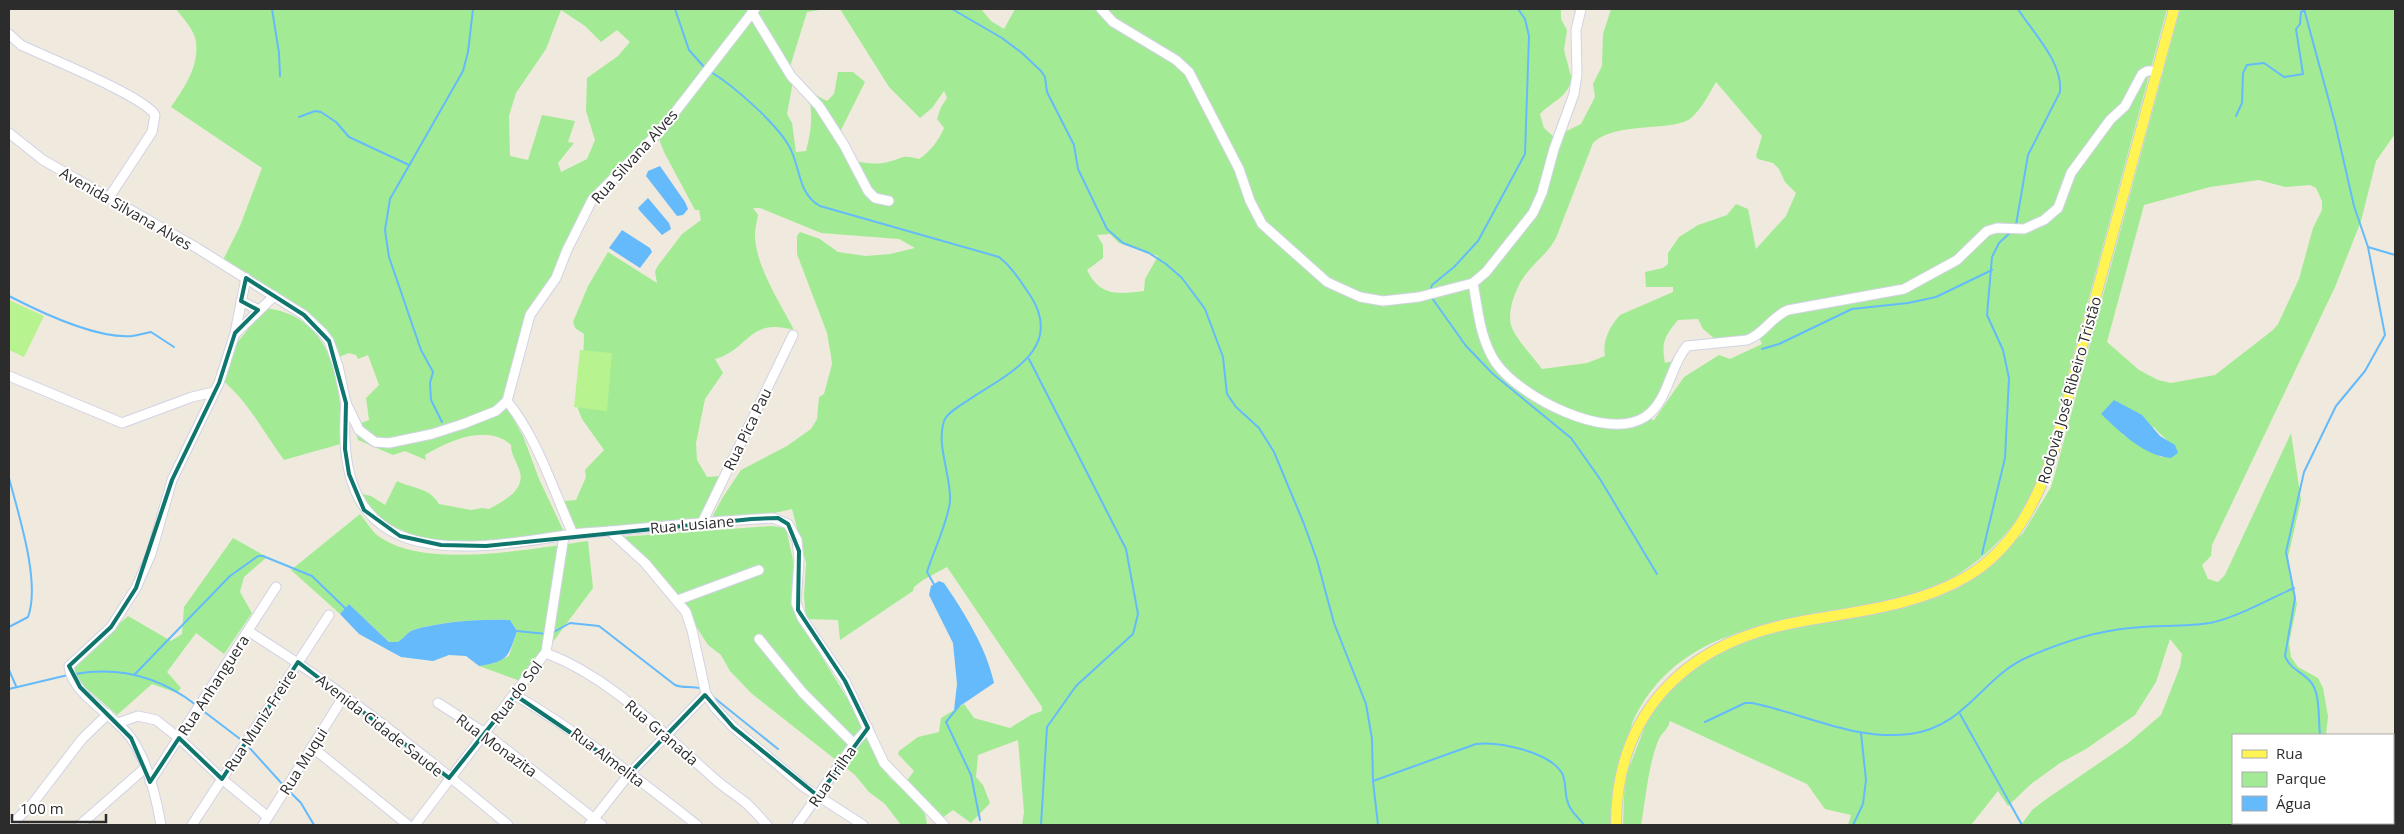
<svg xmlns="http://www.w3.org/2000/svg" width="2404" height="834" font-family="'Open Sans',sans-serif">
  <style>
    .green { fill: #a2eb94; fill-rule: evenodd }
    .pitch { fill: #b7f38e }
    .water { fill: #65bafb }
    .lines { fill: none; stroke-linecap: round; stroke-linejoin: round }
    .stream { stroke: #65bafb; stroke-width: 2 }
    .minor-casing { stroke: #d2d2e6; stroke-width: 11 }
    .major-casing { stroke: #ccc; stroke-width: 12 }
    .minor { stroke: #fff; stroke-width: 9 }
    .major { stroke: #fff451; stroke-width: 10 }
    .marked { fill: none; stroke: #0f766e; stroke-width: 4; stroke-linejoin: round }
    .labels { text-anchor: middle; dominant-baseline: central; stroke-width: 4; stroke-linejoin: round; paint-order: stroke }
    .street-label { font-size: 15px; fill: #2c2c2c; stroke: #fff }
  </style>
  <rect width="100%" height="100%" fill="#efeadd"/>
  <g class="green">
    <path d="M176 9H826L807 12 789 70 792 77V87L787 114 792 123 796 152 806 151C812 128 813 114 808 91L827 101 834 94 838 72H853L865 82 838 136 851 160C863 163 875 165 888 162 903 158 902 154 919 159 930 152 939 140 944 128L937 119 941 107 947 98 944 91 932 108 920 118 889 87 840 9H981L991 21 1004 29 1015 9H1561V19L1567 30 1564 50 1572 80C1565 99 1554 100 1540 114L1544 128 1554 137 1581 124 1595 97 1593 84 1602 66 1603 34 1611 9H2167L2043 467C2023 532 1966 582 1900 599 1803 624 1684 614 1633 721 1629 731 1628 744 1626 755 1622 778 1618 802 1614 825H1022L1024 812 1018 740 978 755 976 777 983 785 990 803 971 823 953 810 941 819 905 783 914 771 898 754 899 751 918 737 939 732 941 718 964 704 974 718 1010 728 1031 715 1042 711V707L947 567 923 580 914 587 913 591 840 640 838 620 806 619 804 596 806 563 792 509 766 515 710 521 723 497 741 470 787 446 811 429 817 419 819 397 824 394 832 364 831 356 827 333 797 254V236L800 232 820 239 838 252 866 256 890 254 915 248 899 239 821 233 760 208H753L758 215C757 221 755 228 755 234 755 266 780 302 794 330 748 317 750 349 715 359L723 373 705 399 696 443 697 460 707 477 722 476 698 521 577 530 564 501 576 500 586 477 585 470 604 450 582 419 578 409 583 368 584 334 575 328 573 322 588 286 608 252 657 283 655 272 657 267 682 234 701 220 699 210H695L664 152 659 139 656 138 605 182 542 298 527 318 506 406 523 436 539 479 564 532C512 541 408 559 371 511 367 506 365 500 362 494L371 496 385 505 397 481C413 489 429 487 439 504L471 510 482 508 489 509C502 502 525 491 520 472 517 462 511 455 511 445 488 423 448 441 425 455L426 460 405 451 393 455 358 440 354 426 369 420 366 398 379 385 368 355 358 359 356 355 349 353 339 357 318 323 222 262 240 226 262 168 171 107C184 88 199 67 196 42 195 31 183 18 176 9ZM561 10 585 26 601 42 617 30 630 42 618 56 587 78 586 111 595 140 587 159 561 172 558 163 574 143 568 142 575 121 542 115 528 160 510 156 509 116 516 93 546 49ZM1716 82 1762 136 1756 156 1758 159 1773 163 1779 169 1785 182 1796 193 1786 216 1756 249 1748 209 1736 204 1727 215 1698 225 1679 237 1668 253V264L1663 268 1645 272 1646 287H1673V292L1620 315C1610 326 1602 341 1605 356L1587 363 1542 369C1534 358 1514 337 1511 325 1507 310 1517 285 1526 274 1536 261 1548 253 1556 238L1593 143C1617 120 1676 133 1692 117 1702 108 1709 94 1716 82ZM1110 234 1119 243 1158 256 1145 279 1144 291C1118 294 1100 297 1087 270L1103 258V245L1097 235ZM1698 319 1703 329 1715 339 1748 337 1757 333 1762 344 1730 359 1719 355 1684 377 1654 420 1641 417 1669 388 1678 360 1665 363C1661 341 1665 336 1678 320Z"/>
    <path d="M2180 9H2395V134L2376 161 2361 221 2335 287 2212 545 2211 556 2202 565 2208 579 2218 582 2225 575 2291 433 2301 500 2288 557 2290 576 2297 604 2289 643 2291 657 2298 667 2318 678 2323 688 2328 716 2326 735H2233V823H2260L2259 825H2021L2032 810 2045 800 2127 744 2161 715 2180 667 2182 654 2170 639 2156 682 2135 715 2086 749 2060 763 2031 784 2008 806 1998 791 1971 825H1848L1851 815 1825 809 1807 784 1670 721C1668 730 1661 733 1658 741 1648 767 1646 797 1641 825H1623L1624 795 1627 773 1652 708 1700 661 1762 634 1903 608 1938 597 1960 587 1990 566 2023 533 2051 487 2056 470ZM2259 180 2285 187 2310 185 2316 188 2322 201V210L2313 228 2299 279 2278 324 2273 330 2215 375 2171 383 2158 380 2139 370 2107 342 2144 205 2210 187ZM2154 427C2161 437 2173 442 2178 453L2161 457 2122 434Z"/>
    <path d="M265 308C337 317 339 386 344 443L284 460C264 433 248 401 222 380L237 343Z"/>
    <path d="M360 514C366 521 371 530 377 535 422 571 535 548 588 541L593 588 523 682 479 666 494 663 509 656 517 631 510 620C479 619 443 621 413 630 405 633 401 644 391 644L349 604 340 614 291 570Z"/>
    <path d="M771 526 786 528 793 560V610L865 727 880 763 890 778 910 795 925 814 927 824 926 825H901L885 804 869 792 855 775 751 693 730 671 721 655 708 645 676 595 620 537Z"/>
    <path d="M233 538 267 557 244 577 240 592 252 613 224 654 196 633 167 672 181 688 177 693 152 684 117 715 91 692 86 691 74 675 71 665 128 616 171 641 182 634 184 607Z"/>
  </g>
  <g class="pitch">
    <path d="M9 300 44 316 24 357 9 350Z"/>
    <path d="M580 350 612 353 607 411 574 407Z"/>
  </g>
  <g class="water">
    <path d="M660 166 685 202 688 209 683 215 677 216 646 176 648 171Z"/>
    <path d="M648 198 669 223 671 229 662 235 640 211 638 208Z"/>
    <path d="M622 230 650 248 652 252 640 268 609 248Z"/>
    <path d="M2114 400 2142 415 2160 436 2175 445 2178 453 2171 458C2144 456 2120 432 2101 414Z"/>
    <path d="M939 581 944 583C964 612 987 649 994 683L954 710 957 684 953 643 929 595 931 586Z"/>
    <path d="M349 604 391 644C401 644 405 633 413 630 444 621 479 619 510 620L517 631C508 657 509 661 479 666L466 656 449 655 433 661 401 657 359 634 340 614Z"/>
  </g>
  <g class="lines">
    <g class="stream">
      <path d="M107 9H110"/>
      <path d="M272 9 279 53 280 76"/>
      <path d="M675 9 689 50 705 68"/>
      <path d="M952 9 1002 38 1022 53 1041 71 1045 77 1047 92 1074 145 1078 169 1107 229 1123 243 1149 253 1166 264 1182 278 1205 309 1223 357 1227 394 1236 407 1259 428 1274 452 1304 524 1317 560 1334 623 1366 704 1372 739 1373 781 1378 825"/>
      <path d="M2304 9 2335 123 2354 206 2368 247 2385 335 2365 371 2336 406 2304 472 2286 552 2295 598 2285 656C2289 668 2302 672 2310 681 2321 693 2318 720 2320 735"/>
      <path d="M711 72C734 86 776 123 789 146 801 167 797 193 820 206L999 257C1013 268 1020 281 1030 295 1066 350 1005 375 967 401 959 406 947 413 944 421 936 445 951 475 950 500 950 516 933 553 927 572L935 586"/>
      <path d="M2236 116 2242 103 2243 73 2247 65 2264 63 2284 77 2303 74 2296 29 2300 24 2301 12 2305 10"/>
      <path d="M299 117 315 111 321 112 336 122 349 137 409 165"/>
      <path d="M2016 225 2028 155 2060 92C2063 62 2033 33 2018 9"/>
      <path d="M2368 247 2395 255"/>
      <path d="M1430 291 1432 285 1454 267 1478 241 1525 154 1529 36 1525 19 1518 9"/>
      <path d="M9 296C40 312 97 339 132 336 139 335 145 333 151 332L174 347"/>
      <path d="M1432 298 1466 346 1493 374 1571 438 1600 479 1657 574"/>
      <path d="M1762 349 1779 344 1852 309 1908 303 1936 297 1992 270"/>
      <path d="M1029 359 1126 549 1138 614 1133 634 1076 686 1047 727 1041 825"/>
      <path d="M442 422 431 400 430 383 433 372 421 350 389 257 385 230 390 199 463 71 468 52 473 9"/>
      <path d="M9 478C18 513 41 582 28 617L9 627"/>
      <path d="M1982 554 2005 458 2009 378 2003 350 1987 315 1992 257 1999 243 2012 231"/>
      <path d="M517 631 547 634"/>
      <path d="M552 633 570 623 599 626 675 685C684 689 692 685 702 689"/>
      <path d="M388 643H398"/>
      <path d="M9 670 16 686"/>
      <path d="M75 674C121 666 160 677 196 705"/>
      <path d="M135 674 230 576 258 556H263L312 576 346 609"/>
      <path d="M9 689 68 675"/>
      <path d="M712 696 778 749"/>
      <path d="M959 706 946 722 971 775 980 820"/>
      <path d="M202 710 244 742"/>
      <path d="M1960 714 2022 825"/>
      <path d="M1705 722 1745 703H1752C1806 714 1854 741 1910 734 1966 727 1983 676 2028 657 2060 643 2096 631 2130 628 2156 625 2184 627 2210 623 2236 618 2269 599 2294 588"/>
      <path d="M247 745 284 786"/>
      <path d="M1373 781 1476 744C1499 741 1549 752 1562 773 1567 783 1564 793 1568 803 1570 811 1579 818 1584 825"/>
      <path d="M289 791 301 803 314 825"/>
      <path d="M1853 825 1863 804 1866 780 1861 733"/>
      <path d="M2268 825 2272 823"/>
    </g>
    <g class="minor-casing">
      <g id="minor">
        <path d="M1101 9 1113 22 1176 60 1189 72 1239 169 1250 201 1262 224 1327 282 1360 297 1383 301 1419 297 1473 283 1486 272 1533 213 1542 193 1554 149 1574 94 1577 74 1576 30 1581 9"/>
        <path d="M752 12 791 76 819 106 844 145 868 191 875 198 889 201"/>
        <path d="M9 34 21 45C46 57 144 96 155 115L152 132 108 199"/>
        <path d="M9 133 43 160 197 248 304 315 322 332 329 341 338 366 346 403 359 430 375 442 389 443 432 434 463 424 496 411 507 401 530 315 556 278 567 250 592 200 662 129 755 9"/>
        <path d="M1473 283C1478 310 1480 340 1496 363 1519 396 1606 442 1645 417 1669 401 1669 367 1687 346L1747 340C1764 334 1771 317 1788 310L1904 289 1957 260 1987 231 1997 228 2024 229 2044 220 2058 208 2071 173 2110 120 2125 106 2142 74 2147 71H2158"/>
        <path d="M241 301 259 310"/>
        <path d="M236 333 274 296"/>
        <path d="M9 376 122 423 192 397 214 392"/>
        <path d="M507 401C538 439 553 490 573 534"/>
        <path d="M346 403C331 570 452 554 573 534 589 532 605 532 622 530 672 525 722 520 773 518L788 524 797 540 799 560 796 603 802 618 845 681 884 763 944 825"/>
        <path d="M702 523 793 335"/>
        <path d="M610 531 645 563 686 612 692 630 706 694 715 708 733 727 804 787 863 825"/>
        <path d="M678 600 759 570"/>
        <path d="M248 631C340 688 426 756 508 825"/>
        <path d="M759 639 803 693 854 744"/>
        <path d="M546 653C614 679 662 733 716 780 725 788 736 795 746 803 754 810 760 818 767 825"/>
        <path d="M515 695C580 733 638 779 697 825"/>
        <path d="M438 703 485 733 602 825"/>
        <path d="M118 723 138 716 156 720 179 738 222 779 268 817"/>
        <path d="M312 747 408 825"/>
        <path d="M150 782 276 587"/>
        <path d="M11 825 33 803 82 739 108 714"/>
        <path d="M80 825 145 768"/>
        <path d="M161 825C156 796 148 762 131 738 116 716 71 694 69 666L111 627 136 588 151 554 172 480 219 383 235 333 246 278"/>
        <path d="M192 825 329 615"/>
        <path d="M263 825 344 696"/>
        <path d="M415 825 546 652 564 536"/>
        <path d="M589 825 630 773 706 694"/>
        <path d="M797 825 854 744 868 728"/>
      </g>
    </g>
    <g class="major-casing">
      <path id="major" d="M1616 825C1616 715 1683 646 1788 624 1847 612 1913 608 1966 577 2012 550 2035 505 2052 457L2174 9"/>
    </g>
    <use href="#minor" class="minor"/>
    <use href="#major" class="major"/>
  </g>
  <path class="marked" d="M246 278 304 315 329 341 346 403 345 449 349 474 364 510 400 536 441 545 486 546 752 519 778 518 788 524 799 551 798 610 845 681 868 728 818 796 733 727 705 695 630 773 515 695 449 778 298 662 222 779 179 738 150 782 131 738 80 687 69 666 111 627 136 588 172 480 219 383 235 333 258 310 241 301Z"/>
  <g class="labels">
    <g class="street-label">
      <text transform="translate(634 156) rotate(-48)">Rua Silvana Alves</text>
      <text transform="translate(126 208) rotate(30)">Avenida Silvana Alves</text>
      <text transform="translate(2069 390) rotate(-74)">Rodovia José Ribeiro Tristão</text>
      <text transform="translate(747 429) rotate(-64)">Rua Pica Pau</text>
      <text transform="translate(692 524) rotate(-5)">Rua Lusiane</text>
      <text transform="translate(213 685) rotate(-57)">Rua Anhanguera</text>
      <text transform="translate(516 692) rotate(-53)">Rua do Sol</text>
      <text transform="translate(260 720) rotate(-57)">Rua Muniz Freire</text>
      <text transform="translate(380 725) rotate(38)">Avenida Cidade Saude</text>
      <text transform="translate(662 732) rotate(41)">Rua Granada</text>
      <text transform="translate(497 745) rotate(36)">Rua Monazita</text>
      <text transform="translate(608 757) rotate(37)">Rua Almelita</text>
      <text transform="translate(303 761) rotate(-58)">Rua Muqui</text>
      <text transform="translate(832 776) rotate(-55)">Rua Trilha</text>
    </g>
  </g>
  <rect width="2404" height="834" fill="none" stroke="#2c2c2c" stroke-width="20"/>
  <rect x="2232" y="734" width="162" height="90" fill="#ffffff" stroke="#ababab"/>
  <rect x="2242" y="750" width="25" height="8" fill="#fff451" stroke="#ababab"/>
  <text x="2276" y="759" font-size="15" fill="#2c2c2c">Rua</text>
  <rect x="2242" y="772" width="25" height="15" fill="#a2eb94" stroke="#ababab"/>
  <text x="2276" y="784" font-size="15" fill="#2c2c2c">Parque</text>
  <rect x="2242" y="796" width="25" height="15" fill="#65bafb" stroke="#ababab"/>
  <text x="2276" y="809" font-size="15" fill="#2c2c2c">Água</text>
  <path d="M12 814v8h94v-8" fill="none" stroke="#2c2c2c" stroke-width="2.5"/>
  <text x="20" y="814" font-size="15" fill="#2c2c2c" stroke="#ffffff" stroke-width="4" paint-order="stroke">100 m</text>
</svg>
